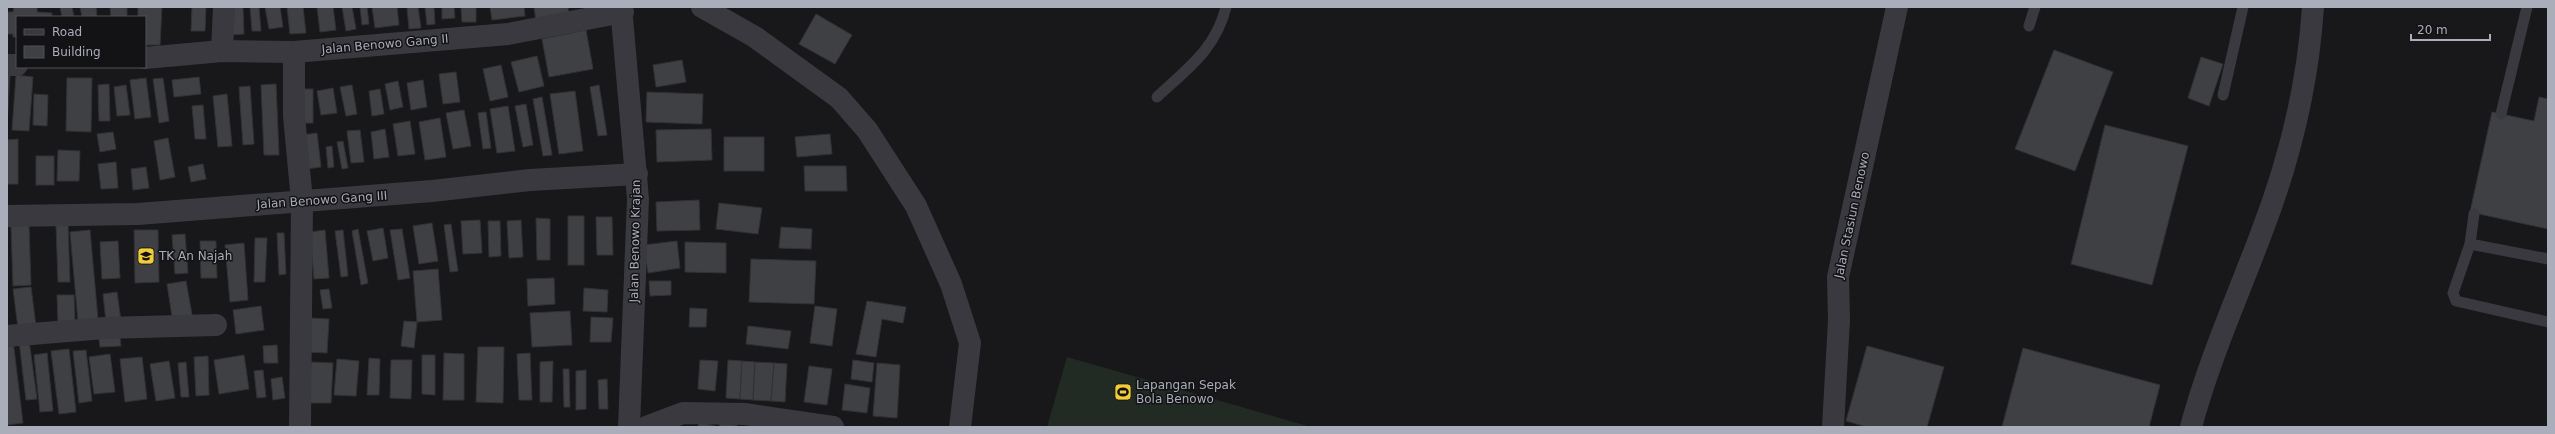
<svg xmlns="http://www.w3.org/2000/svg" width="2555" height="434" font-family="'DejaVu Sans',sans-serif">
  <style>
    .garden { fill: #222a24 }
    .building { fill: #3f4044; stroke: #323236 }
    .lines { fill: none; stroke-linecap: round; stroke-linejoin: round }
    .service { stroke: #39393f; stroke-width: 11 }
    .minor { stroke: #39393f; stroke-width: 22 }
    .labels { text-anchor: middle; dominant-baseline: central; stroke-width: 3; stroke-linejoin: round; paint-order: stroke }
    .street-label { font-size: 12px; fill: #aaadba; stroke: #131315 }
    .poi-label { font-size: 12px; fill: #aaadba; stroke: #131315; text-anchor: start }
  </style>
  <rect width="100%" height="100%" fill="#18181a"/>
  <path class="garden" d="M1067 357 1311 427H1047Z"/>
  <g class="building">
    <path d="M14 7H37V12L52 13V17H17V37H13V34H7V12H13Z"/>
    <path d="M60 7H72L74 17H62Z"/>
    <path d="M80 7H96L97 17H82Z"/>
    <path d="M110 7H127V17H111Z"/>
    <path d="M138 7H162L160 45H145V17H138Z"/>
    <path d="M192 7H206L205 31H191Z"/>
    <path d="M229 7H243L244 34 230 35Z"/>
    <path d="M250 7H259L261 31H252Z"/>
    <path d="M265 7H280L283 27 269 29Z"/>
    <path d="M287 7H303L306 33 290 34Z"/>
    <path d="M317 7H333L336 30 320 32Z"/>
    <path d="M342 7H352L356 29 346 31Z"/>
    <path d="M360 7H367L369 24 362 25Z"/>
    <path d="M372 7H397L399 25 375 28Z"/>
    <path d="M407 7H418L421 28 409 29Z"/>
    <path d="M425 7H434L435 24 427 25Z"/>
    <path d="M442 7H454L455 18 442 19Z"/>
    <path d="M461 7H476V22H462Z"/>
    <path d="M490 7H524L525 16 492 20Z"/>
    <path d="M534 7H568L569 15 536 21Z"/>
    <path d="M816 14 852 35 835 64 799 44Z"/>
    <path d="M586 30 593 69 549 77 542 39Z"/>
    <path d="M2054 50 2113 72 2075 171 2015 149Z"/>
    <path d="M537 56 544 86 519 92 511 62Z"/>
    <path d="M2201 57 2223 64 2209 106 2188 98Z"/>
    <path d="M682 60 686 82 656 87 653 65Z"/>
    <path d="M501 65 508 97 490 101 483 69Z"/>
    <path d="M456 72 460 102 443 104 439 74Z"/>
    <path d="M7 74H10L7 127Z"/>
    <path d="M16 75 33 77 29 131 12 130Z"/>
    <path d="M199 77 201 94 174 97 172 80Z"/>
    <path d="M67 78H92L91 132 66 131Z"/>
    <path d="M146 78 151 117 135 119 130 80Z"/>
    <path d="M163 78 169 121 159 123 153 79Z"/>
    <path d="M423 80 427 107 411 110 407 83Z"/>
    <path d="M398 81 403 107 390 110 385 84Z"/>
    <path d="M109 84 110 121H99L98 85Z"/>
    <path d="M276 84 279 155H264L261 85Z"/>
    <path d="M126 85 130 115 117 116 114 87Z"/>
    <path d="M352 85 357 114 346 116 340 87Z"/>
    <path d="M599 85 607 135 598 136 590 87Z"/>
    <path d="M250 86 254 144 243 145 239 87Z"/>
    <path d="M333 88 337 113 321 115 317 91Z"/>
    <rect x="299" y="89" width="14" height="34"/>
    <path d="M380 89 384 114 372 116 369 91Z"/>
    <path d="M575 91 583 151 559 154 550 94Z"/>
    <path d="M647 92 703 94 702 124 646 122Z"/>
    <path d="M34 94 48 95 47 126 33 125Z"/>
    <path d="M227 94 232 146 218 147 213 96Z"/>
    <path d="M542 97 552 155 543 156 533 99Z"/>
    <path d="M2539 97 2548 99V229L2470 212 2492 112 2534 121Z"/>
    <path d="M526 104 533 145 523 147 515 106Z"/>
    <path d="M203 105 206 139H195L192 106Z"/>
    <path d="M508 106 515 151 497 153 490 109Z"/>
    <path d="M464 110 471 146 453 149 446 113Z"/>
    <path d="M486 112 491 148 483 149 478 113Z"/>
    <path d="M440 118 446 157 425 160 419 122Z"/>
    <path d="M410 121 415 154 398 156 393 124Z"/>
    <path d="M2105 125 2188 146 2152 285 2071 264Z"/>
    <path d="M385 129 389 157 374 159 371 132Z"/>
    <path d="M711 129 712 160 657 162 656 130Z"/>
    <path d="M360 130 364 162 351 163 347 131Z"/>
    <path d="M113 132 116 149 100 152 97 134Z"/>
    <path d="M317 133 321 167 306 169 302 135Z"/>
    <path d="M830 134 832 154 797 157 795 137Z"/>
    <rect x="724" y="137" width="40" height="34"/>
    <path d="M168 138 175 177 160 180 154 141Z"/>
    <path d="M18 139V184H7V140Z"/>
    <path d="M343 141 348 168 342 169 337 142Z"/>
    <path d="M332 146 334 167 328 168 326 147Z"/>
    <path d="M58 150 80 151 79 181H57Z"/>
    <rect x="36" y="156" width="18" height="29"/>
    <path d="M116 162 118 188 101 189 98 164Z"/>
    <path d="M203 164 206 179 191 182 188 167Z"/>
    <path d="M804 166H846L847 191H805Z"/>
    <path d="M146 167 149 188 133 190 131 169Z"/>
    <path d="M699 200 700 230 657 231 656 202Z"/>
    <path d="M719 203 762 208 758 234 716 229Z"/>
    <rect x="568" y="216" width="16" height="49"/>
    <path d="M596 217H612L613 255H597Z"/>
    <path d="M536 218 550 219V260H537Z"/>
    <path d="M480 220 482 253 463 254 461 221Z"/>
    <path d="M521 220 523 257 509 258 507 221Z"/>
    <path d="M488 221H500L501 256 489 257Z"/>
    <path d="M432 223 438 261 419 264 413 226Z"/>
    <path d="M68 224 70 282H58L56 225Z"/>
    <path d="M451 224 458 271 450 272 444 225Z"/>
    <path d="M29 225 31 285 13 286 11 226Z"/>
    <path d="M781 227 812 229 811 249 779 248Z"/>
    <path d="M383 228 388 258 373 261 367 231Z"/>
    <path d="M358 229 368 283 361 285 352 231Z"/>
    <path d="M402 229 410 278 398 280 390 230Z"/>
    <path d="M90 230 98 319 78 321 70 232Z"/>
    <path d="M134 230H158L159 282 135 283Z"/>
    <path d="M325 230 329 278 314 279 310 232Z"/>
    <path d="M343 230 348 276 341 277 335 231Z"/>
    <path d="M277 233H284L286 274 279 275Z"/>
    <path d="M185 234 188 273 175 274 172 235Z"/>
    <path d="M255 238H267L265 282H254Z"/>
    <path d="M118 241 120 278 102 279 100 242Z"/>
    <path d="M200 241H216L217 278H201Z"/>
    <path d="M677 241 680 268 648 273 644 245Z"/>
    <path d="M685 242 726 243V273L685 272Z"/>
    <path d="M244 243 248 300 230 302 225 245Z"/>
    <path d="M751 259 816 261 814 304 749 302Z"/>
    <path d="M438 269 442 320 417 322 413 271Z"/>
    <path d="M554 278 555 304 528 306 527 279Z"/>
    <path d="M186 281 193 320 173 323 167 284Z"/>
    <path d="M649 281H671V295L650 296Z"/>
    <path d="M31 287 36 326 18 328 13 289Z"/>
    <path d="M584 288 608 290 607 312 583 311Z"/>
    <path d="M329 289 332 308 323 309 320 290Z"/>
    <path d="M117 292 121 321 106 322 103 294Z"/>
    <path d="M57 295H74L75 323 58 324Z"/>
    <path d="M867 301 906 307 903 323 882 319 876 357 856 354Z"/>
    <path d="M261 306 264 330 236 334 233 310Z"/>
    <path d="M815 306 837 309 832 346 810 343Z"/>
    <path d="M690 308 707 309 706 327H689Z"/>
    <path d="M570 311 572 345 532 347 530 313Z"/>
    <path d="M591 317 613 318 611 342H590Z"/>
    <path d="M309 318 329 319 327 353 307 352Z"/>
    <path d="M404 321 417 322 414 348 401 346Z"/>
    <path d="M748 326 791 331 788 349 746 344Z"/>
    <path d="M119 330 121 346 100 347 98 332Z"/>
    <path d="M13 340 23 423 7 425V341Z"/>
    <path d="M29 340 37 399 26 400 19 341Z"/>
    <path d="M277 345 278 363H264L263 346Z"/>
    <path d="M1867 346 1944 367 1927 427H1867L1846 421Z"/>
    <path d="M478 347H504L503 403 476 402Z"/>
    <path d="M2023 348 2160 385 2149 427H2002Z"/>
    <path d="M69 349 76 412 59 414 51 351Z"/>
    <path d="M86 350 92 401 79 403 73 351Z"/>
    <path d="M47 353 53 411 40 412 34 355Z"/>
    <path d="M444 353 464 354V400H443Z"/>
    <path d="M530 353 532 400H519L517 354Z"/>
    <path d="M110 354 115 392 94 394 89 357Z"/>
    <path d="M244 355 249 389 219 394 214 360Z"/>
    <path d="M422 355H435V395L422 394Z"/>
    <path d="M208 356 209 395 196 396 194 357Z"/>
    <path d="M142 357 147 399 125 402 120 359Z"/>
    <path d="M369 358 380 359 379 395H367Z"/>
    <path d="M337 359 359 361 356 396 334 395Z"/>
    <path d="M391 360H412L411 399 390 398Z"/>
    <path d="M700 360 718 361 715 391 698 389Z"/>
    <path d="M728 360 742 361 740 399 726 398Z"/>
    <path d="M853 360 874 363 872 382 851 379Z"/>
    <path d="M169 361 175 398 156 401 150 364Z"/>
    <path d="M553 361 552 402H540V362Z"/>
    <path d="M742 361 755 362 753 400 740 399Z"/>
    <path d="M186 362 189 397H181L178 363Z"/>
    <path d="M311 362 333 363 331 403H309Z"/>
    <path d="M755 362 774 363 771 401 753 400Z"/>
    <path d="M774 363 787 364 785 402 771 401Z"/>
    <path d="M877 363 900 365 897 418 873 416Z"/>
    <path d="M809 366 832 369 827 405 804 402Z"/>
    <path d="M563 369H569L570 407H564Z"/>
    <path d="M263 370 266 397 257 398 254 371Z"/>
    <path d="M586 370V409L576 410V371Z"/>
    <path d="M282 377 285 398 273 400 271 379Z"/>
    <path d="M607 379 608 409H599L598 380Z"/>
    <path d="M845 384 870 388 867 413 842 410Z"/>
    <path d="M699 422 715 426V427H698Z"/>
    <path d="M720 422 737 425V427H719Z"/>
  </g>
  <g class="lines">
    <g class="service">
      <path d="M2029 26 2035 7"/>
      <path d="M2223 95 2243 7"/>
      <path d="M1157 97C1187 69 1216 49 1226 7"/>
      <path d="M2501 114 2527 7"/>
      <path d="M2474 214 2470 244 2453 293 2456 301 2548 322"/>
      <path d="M2470 244 2548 259"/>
    </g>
    <g class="minor">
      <path d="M621 7 638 199 629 427"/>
      <path d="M702 7 755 37 839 98 867 130 916 206 951 284 970 343 960 427"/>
      <path d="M222 51 224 7"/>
      <path d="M294 52V116L302 201 300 427"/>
      <path d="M145 58 222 51 294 52 508 34 623 12"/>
      <path d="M7 65H17"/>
      <path d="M7 216 138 214 432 191 530 180 637 174"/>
      <path d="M7 336 105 328 216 325"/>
      <path d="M646 427 683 413 745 414 833 427"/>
      <path d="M1833 427 1839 320 1838 277 1897 7"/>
      <path d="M2191 427C2209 360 2237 298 2261 234 2289 162 2308 84 2313 7"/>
    </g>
  </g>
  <defs>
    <g id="school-square" transform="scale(0.9)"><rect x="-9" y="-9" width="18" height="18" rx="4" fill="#f1ce39" stroke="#131315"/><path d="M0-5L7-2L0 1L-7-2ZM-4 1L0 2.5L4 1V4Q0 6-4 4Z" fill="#111"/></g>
    <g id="stadium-square" transform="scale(0.9)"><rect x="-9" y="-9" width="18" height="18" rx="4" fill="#f1ce39" stroke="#131315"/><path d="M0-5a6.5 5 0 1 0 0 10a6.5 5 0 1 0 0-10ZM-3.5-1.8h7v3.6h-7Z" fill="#111"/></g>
  </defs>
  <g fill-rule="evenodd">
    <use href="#school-square" x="146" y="256"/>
    <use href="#stadium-square" x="1123" y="392"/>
  </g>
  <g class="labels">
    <g class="street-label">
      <text transform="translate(385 44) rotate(-5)">Jalan Benowo Gang II</text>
      <text transform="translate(322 200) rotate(-4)">Jalan Benowo Gang III</text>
      <text transform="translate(1852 215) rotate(-78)">Jalan Stasiun Benowo</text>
      <text transform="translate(635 241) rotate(-89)">Jalan Benowo Krajan</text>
    </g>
    <g class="poi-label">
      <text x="159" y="256">TK An Najah</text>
      <text x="1136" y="385">Lapangan Sepak<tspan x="1136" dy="14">Bola Benowo</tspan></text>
    </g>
  </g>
  <rect width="2555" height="434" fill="none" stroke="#aaadba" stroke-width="16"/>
  <rect x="16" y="16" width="130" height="52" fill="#131315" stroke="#4f5157"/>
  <rect x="24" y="29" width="20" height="6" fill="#39393f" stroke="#4f5157"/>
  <text x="52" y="36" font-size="12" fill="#aaadba">Road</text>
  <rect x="24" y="46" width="20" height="12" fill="#3f4044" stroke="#4f5157"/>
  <text x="52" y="56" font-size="12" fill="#aaadba">Building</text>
  <path d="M2411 34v6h79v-6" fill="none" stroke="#aaadba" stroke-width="2"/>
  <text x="2417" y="34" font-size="12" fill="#aaadba" stroke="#131315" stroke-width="3" paint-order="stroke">20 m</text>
</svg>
